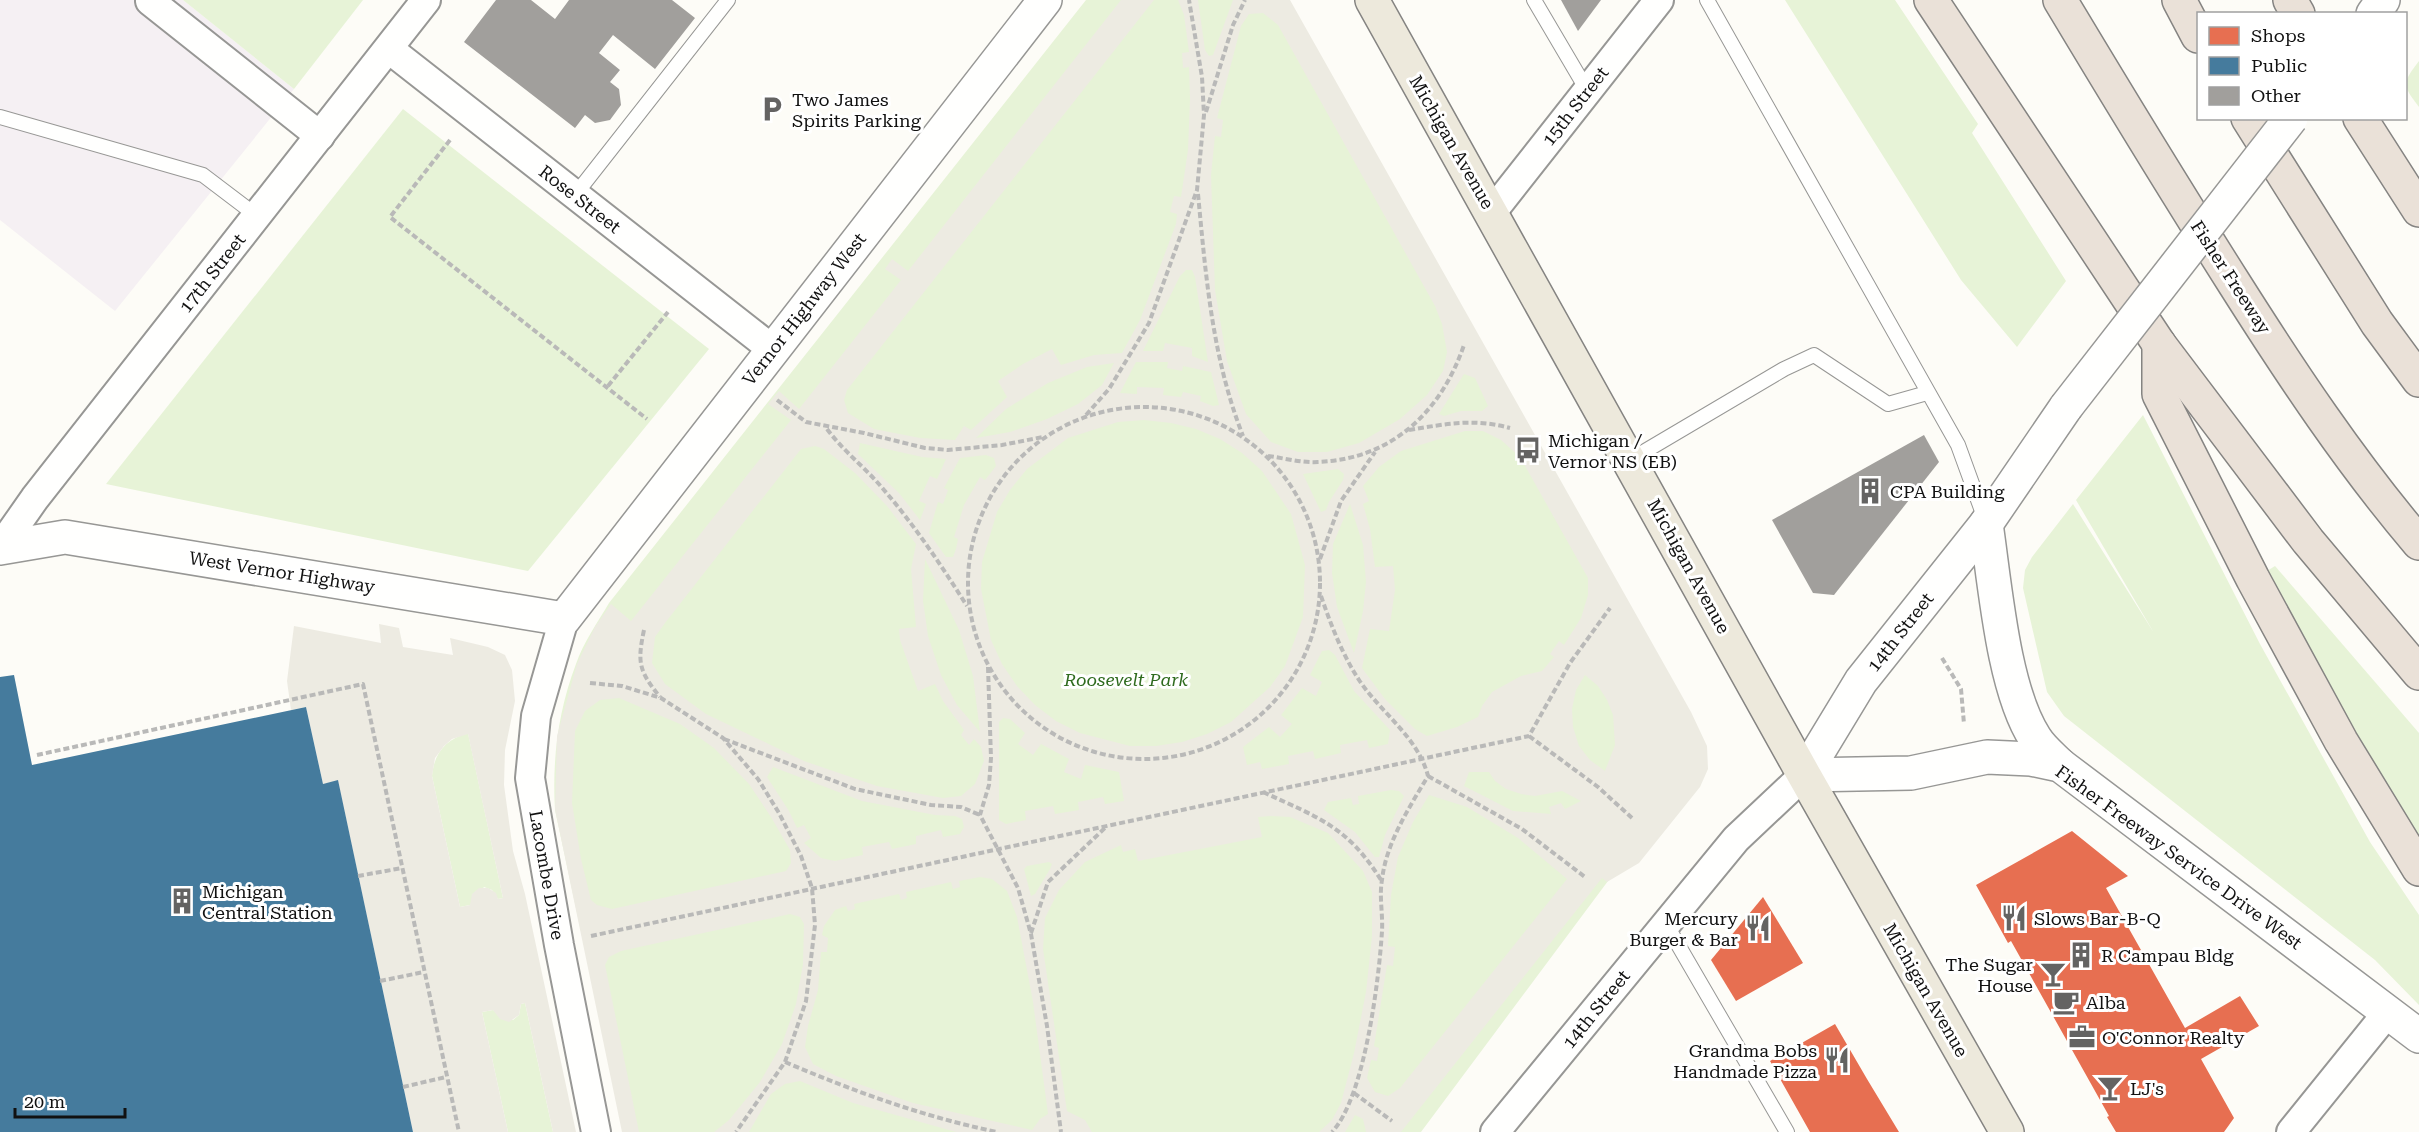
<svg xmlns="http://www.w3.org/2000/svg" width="2419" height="1132" font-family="'Roboto Serif',serif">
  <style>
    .industrial { fill: #f5f0f3 }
    .green { fill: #e7f3d7 }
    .plaza { fill: #edebe2; fill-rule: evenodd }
    .shops { fill: #e76f51 }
    .public { fill: #457b9d }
    .building { fill: #a19f9c }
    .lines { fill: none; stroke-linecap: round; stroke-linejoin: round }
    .service-casing { stroke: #979795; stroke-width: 16 }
    .minor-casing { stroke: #979795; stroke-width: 32 }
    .tertiary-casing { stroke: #979795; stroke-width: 36 }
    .primary-casing { stroke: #858482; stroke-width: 36 }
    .motorway-casing { stroke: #858482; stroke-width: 36 }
    .path { stroke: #b9b9b8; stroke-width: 4; stroke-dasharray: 6 3; stroke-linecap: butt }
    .service { stroke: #fffffe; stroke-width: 14 }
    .minor { stroke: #fffffe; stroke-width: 28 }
    .tertiary { stroke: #fffffe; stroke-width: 33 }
    .primary { stroke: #ede9dc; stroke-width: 33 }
    .motorway { stroke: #eae1d8; stroke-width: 33 }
    .tertiary-bridge-casing { stroke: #979795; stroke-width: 36; stroke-linecap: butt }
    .tertiary-bridge { stroke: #fffffe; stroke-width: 33 }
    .labels { text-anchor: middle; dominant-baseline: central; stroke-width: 6; stroke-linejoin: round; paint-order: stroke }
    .poi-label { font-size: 18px; fill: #111; stroke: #fff; text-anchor: start }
    .street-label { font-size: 18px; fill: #111; stroke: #fff }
    .park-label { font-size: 18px; font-style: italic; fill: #2f6b1f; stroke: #fff }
  </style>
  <rect width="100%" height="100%" fill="#fdfcf7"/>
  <path class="industrial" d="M0 0H183L294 89 115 311 0 220Z"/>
  <g class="green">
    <path d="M183 0H363L294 89Z"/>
    <path d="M1086 0H1266L1596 590 1646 830 1421 1132H624L555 810C552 760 558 711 576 664 583 643 598 622 609 603Z"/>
    <path d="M1785 0H1895L1978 124 1972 133 2066 281 2017 347 1961 280Z"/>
    <path d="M2419 61V107C2402 85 2402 83 2419 61Z"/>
    <path d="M403 109 709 349 528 571 106 484Z"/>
    <path d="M2143 415 2260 644 2370 842 2419 915V1005L2375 960 2064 716 2047 692 2023 588 2025 570 2032 557 2073 504 2154 633 2076 500Z"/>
    <path d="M2275 566 2419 733V842L2375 771 2267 571Z"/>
    <path d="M468 733 503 898 498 899 492 890 484 887 470 905 460 907 432 776C434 753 446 739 468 733Z"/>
    <path d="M525 1003 553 1132H508L482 1012 493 1010 513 1020 519 1015 521 1004Z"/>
  </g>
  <g class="plaza">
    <path d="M1121 0H1154L847 390 844 400 848 413 874 429 920 438 955 440 964 426 971 430 1007 397 998 381 1023 364 1052 349 1061 365 1094 355 1122 353 1140 320 1176 224 1177 214 1170 212 1174 196 1181 197 1188 150 1190 99 1189 67 1183 68 1182 53 1189 52 1184 15 1178 0H1198L1205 50 1209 56 1213 55 1233 0H1290L1691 712 1707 746 1708 769 1700 787 1639 863 1607 882 1602 878 1401 1132H1366L1363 1119 1355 1115 1345 1132H1319L1332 1120 1341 1103 1354 1053 1366 992 1372 936V892L1363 871 1328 833 1290 817 1271 816 1258 817 1262 837 1138 861 1135 849 1123 852 1121 845 1085 862 1059 890 1045 918 1043 949 1067 1111 1085 1120 1092 1132H956L853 1103 800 1081 785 1084 771 1094 749 1132H714L729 1120 760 1082 782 1044 796 1004 803 964 804 924 800 917 790 914 621 951 609 957 605 965 639 1132H622L555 809 557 736 577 664 595 627 611 604 631 621 791 420 768 404 779 391 799 409 901 280 885 269 892 259 908 271ZM1263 13 1278 25 1435 306 1442 324 1447 352 1443 371 1427 395 1400 419 1359 443 1327 452H1298L1271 442 1246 414 1227 361 1215 290 1211 175 1215 136 1221 137 1223 120 1217 118 1241 26 1249 14ZM1186 270H1192L1195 277 1208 362 1192 356V348L1165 343 1163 351H1143L1180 276ZM1136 362H1168L1167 368 1182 371 1183 366 1211 372 1219 405 1213 406 1200 401 1201 396 1183 392 1181 397 1163 395 1164 388 1137 387V394L1120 393ZM1114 363 1102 385 1078 404 1047 419 1010 432 976 438 1006 409 1048 383 1087 367ZM1464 374 1475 378 1488 406 1482 411H1461L1444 416 1439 414ZM1144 420 1171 423 1196 429 1220 439 1242 453 1262 471 1291 514 1305 565 1303 617 1285 666 1270 687 1231 722 1207 734 1182 742 1156 746H1130L1080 733 1056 721 1035 705 1017 686 1002 664 991 640 981 589 982 562 997 512 1010 490 1027 469 1068 438 1118 422ZM1465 431H1483L1501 440 1520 457 1588 578V595L1581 618 1564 645 1559 641 1550 654 1554 657 1542 671 1521 676 1492 692 1482 706 1478 717 1457 727 1427 736 1415 729 1385 699 1362 668 1370 629 1389 631 1395 590 1393 566 1375 567 1370 529 1363 504 1369 501 1363 486 1379 467 1401 451ZM860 443 922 457 946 459 937 479 930 476 919 501 926 504 920 520 899 493 858 454ZM815 446 824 449 855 473 887 506 916 544 911 569 916 627 899 629 900 640 918 691 935 684 943 701 964 730 961 735 969 745 974 739 981 747 984 761 975 784 961 796 943 798 877 786 804 761 706 714 665 684 652 663 655 637 665 623 801 449ZM986 455 994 458 996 466 985 480 980 477 964 505 954 537 958 539 956 549 953 557H946L929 533 938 502 943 504 948 490 944 488 960 458ZM1338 469 1344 474 1343 480 1329 502 1326 510 1321 512 1303 474ZM1350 504 1363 545 1366 582 1363 611 1354 653 1337 607 1332 573 1333 544ZM925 559 959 630 973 676 980 732 957 705 941 675 928 636 923 601ZM1329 650 1335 655 1354 691 1390 730 1388 744 1369 748 1367 740 1340 745 1341 753 1315 759 1313 751 1288 756 1289 764 1262 769 1260 762 1247 765 1243 747 1269 727 1280 737 1292 724 1281 715 1302 688 1316 696 1322 682 1310 675 1322 651ZM1585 675 1598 686 1607 700 1613 715 1615 745 1605 771 1590 760 1579 746 1573 727 1572 709 1576 690ZM619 698 680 724 714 748 749 784 771 817 790 850 791 863 786 871 612 909 597 905 591 900 581 859 572 803 575 731 585 711 600 700ZM1003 718 1010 719 1025 733 1018 744 1033 755 1041 744 1069 759 1064 772 1081 779 1085 765 1119 772 1124 801 1105 804 1103 797 1078 802 1079 810 1055 814 1053 806 1025 811 1026 820 1006 824 999 820V722ZM773 767 862 801 935 815 955 816 962 819 964 827 960 834 943 837 941 830 916 836V844L892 849 889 842 862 847 863 855 835 861 821 858 804 843 811 838 804 825 797 828 789 811 767 777ZM1469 772H1489L1495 781 1506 789 1521 794 1535 796 1562 791 1581 801 1565 809 1561 803 1549 807 1551 814 1513 811 1464 786ZM1391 790 1399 791 1404 796 1385 835 1379 857H1375L1355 832 1324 810 1328 802 1351 798 1353 805 1359 804 1358 796ZM1429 795 1467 807 1518 838 1567 879 1400 1088 1388 1096 1375 1092 1367 1078 1371 1060 1377 1061 1379 1048 1374 1046 1387 965 1393 966 1395 947 1388 946 1391 895 1398 857 1413 822ZM1049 862 1052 864 1050 869 1035 894 1031 896 1024 869 1027 866ZM980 877 992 879 1007 891 1017 917 1033 1002 1048 1114 1040 1119 1032 1130 913 1103 836 1076 813 1064 805 1047 808 1026 818 990 821 952H827L828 938 822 935 824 926 835 910 846 906 848 911 855 909 854 904 899 894 901 900 907 898 906 892 951 882 953 889 960 887 959 881Z"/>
    <path d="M379 624 399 628 403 647 453 655 450 638 488 647 505 655 512 670 515 701 505 750 504 785 513 851 525 894 576 1132H553L525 1003 521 1004 519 1015 509 1022 500 1019 493 1010 482 1012 508 1132H413L338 781 323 784 306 707 291 710 287 681 294 626 381 643ZM468 734 503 898 498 899 496 893 488 888H479L472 894 470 905 460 907 432 776 435 758 444 746 452 739Z"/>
  </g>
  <g class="shops">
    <path d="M2072 831 2128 876 2106 888 2185 1028 2240 996 2259 1026 2201 1059 2234 1118 2224 1132H2116L2107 1117 2109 1116 2011 941 2008 943 1976 885Z"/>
    <path d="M1763 897 1803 963 1736 1001 1711 960Z"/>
    <path d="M1835 1024 1867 1079 1899 1132H1810L1770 1061Z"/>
  </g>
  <path class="public" d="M14 675 32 765 306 707 323 784 338 780 413 1132H0V677Z"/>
  <g class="building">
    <path d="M496 0H531L555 19 569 0H672L695 18 655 69 613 35 599 53 620 70 610 82 619 89 621 105 610 120 595 123 585 115 575 128 464 42Z"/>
    <path d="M1561 0H1601L1578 31Z"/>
    <path d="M1924 435 1939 462 1834 595 1813 593 1772 520Z"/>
  </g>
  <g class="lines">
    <g class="service-casing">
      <g id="service">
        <path d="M1534 0 1587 90"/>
        <path d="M1707 0 1958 445 1986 522"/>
        <path d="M0 117 203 175 257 216"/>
        <path d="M575 195 728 0"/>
        <path d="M1630 460 1784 369 1814 355 1888 404 1927 393"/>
        <path d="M1666 924 1787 1132"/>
      </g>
    </g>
    <g class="minor-casing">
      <g id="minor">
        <path d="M150 1 320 136"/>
        <path d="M389 49 772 349"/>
        <path d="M1492 212 1659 0"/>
        <path d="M0 548 35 498 426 0"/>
        <path d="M564 619 536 716 530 778 559 945 596 1132"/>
        <path d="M1495 1132 1736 839 1804 775"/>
        <path d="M2291 1132 2388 1012"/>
      </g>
    </g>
    <g class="tertiary-casing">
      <g id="tertiary">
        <path d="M2373 14 2383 0"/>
        <path d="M1986 524C1995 584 2003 689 2035 738 2041 748 2052 757 2060 765"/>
        <path d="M0 548 65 537 564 619 1045 0"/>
        <path d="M1804 775 1911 773 1987 757 2031 759 2060 765 2419 1036"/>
        <path d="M1804 775 1861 681 1986 524 2066 407"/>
      </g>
    </g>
    <g class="primary-casing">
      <path id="primary" d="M1372 0 1804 775 2007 1132"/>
    </g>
    <g class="motorway-casing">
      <g id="motorway">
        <path d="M1931 0 2159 344 2308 541 2419 673"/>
        <path d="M2060 0C2117 95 2175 190 2234 283 2291 373 2350 462 2419 543"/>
        <path d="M2179 0 2198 36"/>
        <path d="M2290 0 2298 14"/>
        <path d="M2248 118 2377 323 2419 380"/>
        <path d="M2360 118 2419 210"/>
        <path d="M2159 344V394L2253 579 2341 741 2419 869"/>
      </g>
    </g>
    <g class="path">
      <path d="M1206 112 1233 25 1245 0"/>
      <path d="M450 140 390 217 647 419"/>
      <path d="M1198 194C1206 277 1212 357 1243 436"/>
      <path d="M608 386 668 312"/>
      <path d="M777 400 806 422 864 433 925 448 948 450 1002 445 1043 437"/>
      <circle cx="1144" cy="583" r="176"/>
      <path d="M1086 415 1109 389 1149 323 1197 190 1204 115 1202 77 1189 0"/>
      <path d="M827 429C844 452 866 468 884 490 915 526 941 565 967 606"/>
      <path d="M1409 430C1446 424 1473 418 1510 428"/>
      <path d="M1268 456C1284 458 1301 463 1318 462 1392 459 1441 412 1464 345"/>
      <path d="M1320 559 1341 501 1375 452"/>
      <path d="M1321 596C1331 625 1342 654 1359 680 1381 713 1418 737 1428 776 1409 808 1386 843 1382 880 1379 896 1383 914 1382 931 1379 979 1365 1097 1332 1132"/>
      <path d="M644 630C637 663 639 671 660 697"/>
      <path d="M1942 658 1961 689 1964 724"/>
      <path d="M988 667 991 758 989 785 980 815 1018 888 1031 934 1047 1026 1061 1132"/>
      <path d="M590 683 622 686 661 698 723 738 758 779 779 813 801 856 812 888 815 925 806 1001 785 1062 736 1132"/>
      <path d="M1529 736 1598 787 1632 818"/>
      <path d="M724 739 855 789 931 805 961 807 980 815"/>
      <path d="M37 755 363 684 459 1132"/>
      <path d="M1428 776 1522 829 1585 877"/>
      <path d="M1263 792C1319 818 1347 826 1381 880"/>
      <path d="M358 876 402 868"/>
      <path d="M1031 933 1048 882 1107 826"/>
      <path d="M591 936 1529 736 1570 663 1610 608"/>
      <path d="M380 981 424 972"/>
      <path d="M785 1062C856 1092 921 1116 997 1132"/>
      <path d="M403 1087 446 1077"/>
      <path d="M1354 1093 1392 1121"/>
    </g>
    <use href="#service" class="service"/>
    <use href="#minor" class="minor"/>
    <use href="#tertiary" class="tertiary"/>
    <use href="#primary" class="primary"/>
    <use href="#motorway" class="motorway"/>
    <g class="tertiary-bridge-casing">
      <path id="tertiary-bridge" d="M2066 407 2291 118"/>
    </g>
    <use href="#tertiary-bridge" class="tertiary-bridge"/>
  </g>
  <defs>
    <g id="parking-bare" transform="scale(2.07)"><path d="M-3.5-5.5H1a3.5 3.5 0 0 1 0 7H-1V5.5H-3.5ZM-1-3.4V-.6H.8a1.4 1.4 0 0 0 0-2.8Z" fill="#646362" stroke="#fff" stroke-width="2.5" paint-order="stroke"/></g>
    <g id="bus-bare" transform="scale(2.07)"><path d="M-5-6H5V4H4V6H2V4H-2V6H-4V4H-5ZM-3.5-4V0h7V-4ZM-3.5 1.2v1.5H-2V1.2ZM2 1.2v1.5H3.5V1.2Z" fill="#646362" stroke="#fff" stroke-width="2.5" paint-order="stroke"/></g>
    <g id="building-bare" transform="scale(2.07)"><path d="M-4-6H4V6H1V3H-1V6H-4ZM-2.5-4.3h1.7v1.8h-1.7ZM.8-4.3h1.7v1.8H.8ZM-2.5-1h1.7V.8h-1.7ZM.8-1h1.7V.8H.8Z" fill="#646362" stroke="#fff" stroke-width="2.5" paint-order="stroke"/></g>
    <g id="restaurant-bare" transform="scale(2.07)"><path d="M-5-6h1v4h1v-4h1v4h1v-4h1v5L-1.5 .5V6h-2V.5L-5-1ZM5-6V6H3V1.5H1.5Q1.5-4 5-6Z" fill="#646362" stroke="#fff" stroke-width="2.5" paint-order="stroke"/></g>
    <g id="bar-bare" transform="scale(2.07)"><path d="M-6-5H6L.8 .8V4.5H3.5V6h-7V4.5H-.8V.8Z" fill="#646362" stroke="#fff" stroke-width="2.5" paint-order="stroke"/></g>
    <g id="cafe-bare" transform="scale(2.07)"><path d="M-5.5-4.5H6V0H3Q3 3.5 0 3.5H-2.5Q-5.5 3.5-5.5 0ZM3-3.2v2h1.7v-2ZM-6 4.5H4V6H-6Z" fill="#646362" stroke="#fff" stroke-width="2.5" paint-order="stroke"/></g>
    <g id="office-bare" transform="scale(2.07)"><path d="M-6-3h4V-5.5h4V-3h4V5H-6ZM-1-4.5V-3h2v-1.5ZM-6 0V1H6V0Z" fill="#646362" stroke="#fff" stroke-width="2.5" paint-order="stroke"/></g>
  </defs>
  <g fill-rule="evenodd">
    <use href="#parking-bare" x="772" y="109"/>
    <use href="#bus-bare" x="1528" y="450"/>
    <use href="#building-bare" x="1870" y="491"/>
    <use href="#building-bare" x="182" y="901"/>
    <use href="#restaurant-bare" x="2014" y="918"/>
    <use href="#restaurant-bare" x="1758" y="928"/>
    <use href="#building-bare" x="2081" y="955"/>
    <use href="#bar-bare" x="2053" y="974"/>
    <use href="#cafe-bare" x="2066" y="1002"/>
    <use href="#office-bare" x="2082" y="1037"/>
    <use href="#restaurant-bare" x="1837" y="1060"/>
    <use href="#bar-bare" x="2110" y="1088"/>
  </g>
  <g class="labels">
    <g class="poi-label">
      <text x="792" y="99">Two James<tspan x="792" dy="21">Spirits Parking</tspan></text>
      <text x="1548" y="440">Michigan /<tspan x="1548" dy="21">Vernor NS (EB)</tspan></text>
      <text x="1890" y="491">CPA Building</text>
      <text x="202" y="891">Michigan<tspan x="202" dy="21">Central Station</tspan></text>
      <text x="1738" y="918" text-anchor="end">Mercury<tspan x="1738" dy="21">Burger &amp; Bar</tspan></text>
      <text x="2034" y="918">Slows Bar-B-Q</text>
      <text x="2101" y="955">R Campau Bldg</text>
      <text x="2033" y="964" text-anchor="end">The Sugar<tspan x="2033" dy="21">House</tspan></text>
      <text x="2086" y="1002">Alba</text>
      <text x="2102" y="1037">O'Connor Realty</text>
      <text x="1817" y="1050" text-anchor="end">Grandma Bobs<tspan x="1817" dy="21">Handmade Pizza</tspan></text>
      <text x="2130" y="1088">LJ's</text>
    </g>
    <g class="street-label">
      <text transform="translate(1575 106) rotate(-52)">15th Street</text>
      <text transform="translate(1452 142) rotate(60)">Michigan Avenue</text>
      <text transform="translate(580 199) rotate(38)">Rose Street</text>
      <text transform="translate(212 273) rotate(-52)">17th Street</text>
      <text transform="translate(2231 277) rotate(57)">Fisher Freeway</text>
      <text transform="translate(804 309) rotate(-52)">Vernor Highway West</text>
      <text transform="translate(1689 566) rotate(61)">Michigan Avenue</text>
      <text transform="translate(282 572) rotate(9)">West Vernor Highway</text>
      <text transform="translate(1900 632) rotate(-52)">14th Street</text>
      <text transform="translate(2179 857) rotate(36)">Fisher Freeway Service Drive West</text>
      <text transform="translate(547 875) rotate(80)">Lacombe Drive</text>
      <text transform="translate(1926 990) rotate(60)">Michigan Avenue</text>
      <text transform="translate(1596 1009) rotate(-51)">14th Street</text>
    </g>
    <g class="park-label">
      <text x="1126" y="679">Roosevelt Park</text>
    </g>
  </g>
  <rect x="2197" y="12" width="210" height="108" fill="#ffffff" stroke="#a0a0a0" stroke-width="1.5"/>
  <rect x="2209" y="27" width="30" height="18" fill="#e76f51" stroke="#a0a0a0" stroke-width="1.5"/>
  <text x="2251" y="42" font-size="18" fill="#111111">Shops</text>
  <rect x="2209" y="57" width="30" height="18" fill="#457b9d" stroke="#a0a0a0" stroke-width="1.5"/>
  <text x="2251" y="72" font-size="18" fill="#111111">Public</text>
  <rect x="2209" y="87" width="30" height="18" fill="#a19f9c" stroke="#a0a0a0" stroke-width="1.5"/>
  <text x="2251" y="102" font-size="18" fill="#111111">Other</text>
  <path d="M15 1108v9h110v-9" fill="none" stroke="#111111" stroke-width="3"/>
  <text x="24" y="1108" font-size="18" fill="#111111" stroke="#ffffff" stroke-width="4.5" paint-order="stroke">20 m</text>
</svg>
